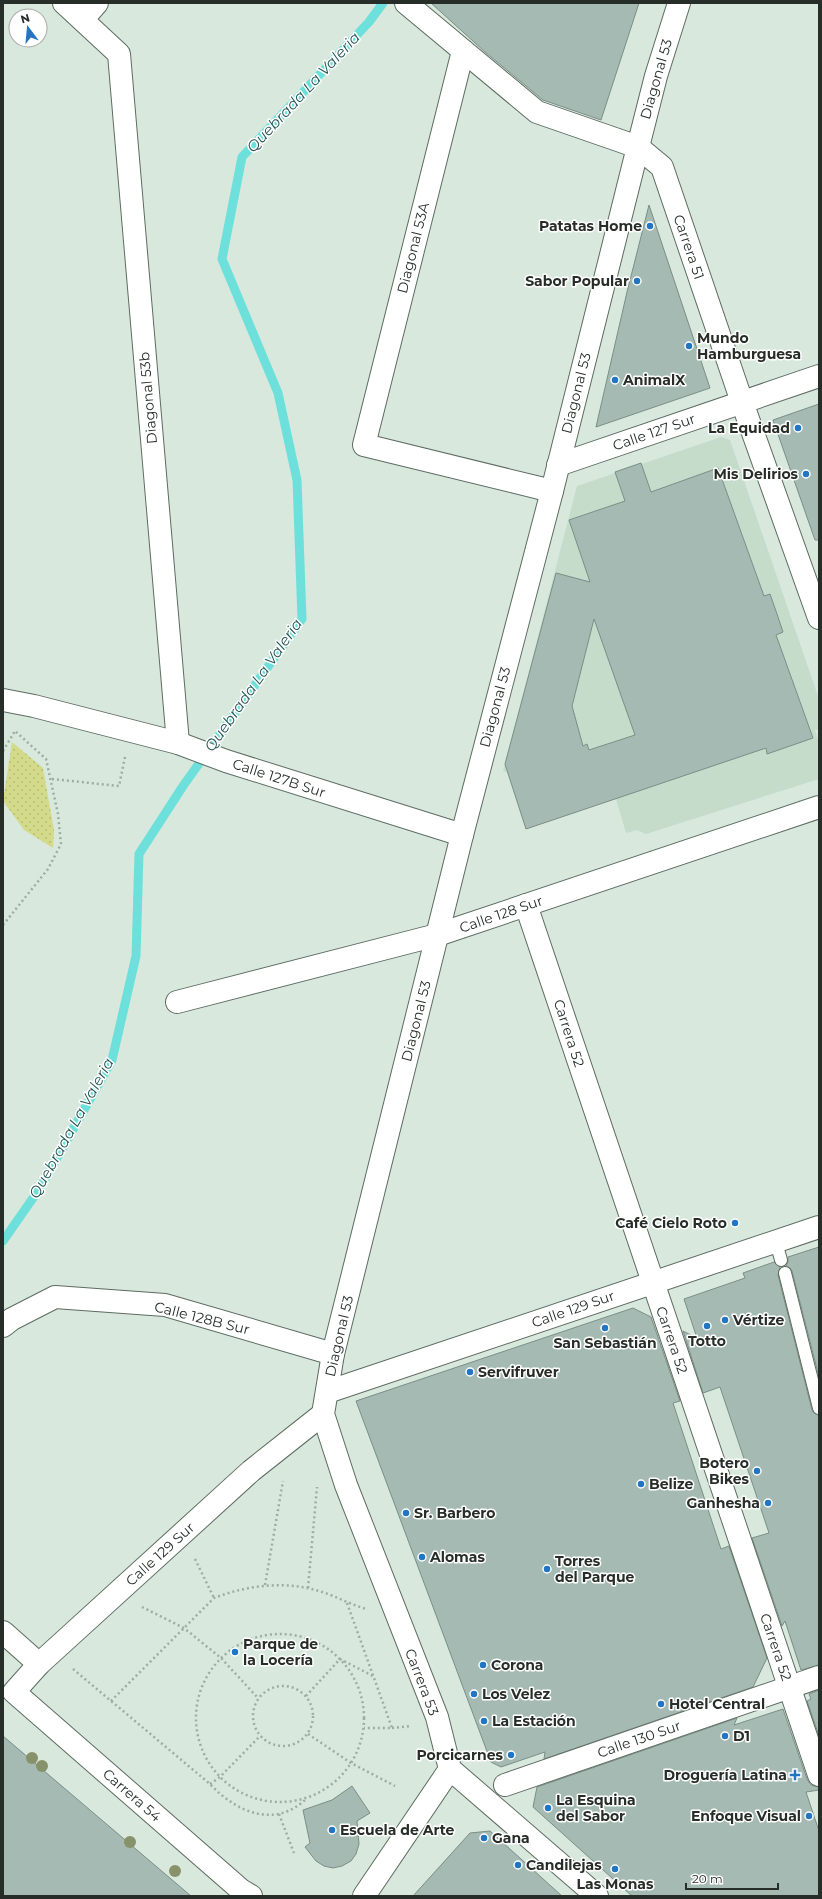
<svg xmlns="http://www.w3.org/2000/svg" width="822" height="1899" font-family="Montserrat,sans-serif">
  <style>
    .built { fill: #c5dccb }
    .green { fill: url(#green-dots) }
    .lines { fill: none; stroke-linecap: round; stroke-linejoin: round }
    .stream { stroke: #6ee0dc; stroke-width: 9 }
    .building { fill: #a5bab3; stroke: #7b8e87; fill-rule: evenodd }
    .lane-casing { stroke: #5d6c61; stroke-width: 14 }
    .street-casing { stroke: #5d6c61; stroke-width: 24 }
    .secondary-casing { stroke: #5d6c61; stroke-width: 24 }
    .path { stroke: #9faca2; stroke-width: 2.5; stroke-dasharray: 2 3; stroke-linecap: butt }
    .lane { stroke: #fff; stroke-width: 12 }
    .street { stroke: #fff; stroke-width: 22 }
    .secondary { stroke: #fff; stroke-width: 22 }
    .tree { fill: #88926a }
    .poi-dot { fill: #2275c3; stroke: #fff; stroke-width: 1.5 }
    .labels { text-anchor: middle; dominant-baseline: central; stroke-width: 3; stroke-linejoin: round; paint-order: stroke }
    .street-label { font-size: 14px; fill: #272d28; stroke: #fff }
    .poi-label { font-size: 14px; font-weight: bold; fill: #272d28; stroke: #fff; text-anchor: start }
    .water-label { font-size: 15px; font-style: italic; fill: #255755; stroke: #fff }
  </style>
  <defs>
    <pattern id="green-dots" width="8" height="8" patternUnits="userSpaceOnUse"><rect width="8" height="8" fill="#d3db8a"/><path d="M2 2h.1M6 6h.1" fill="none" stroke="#b5bc77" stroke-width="1.8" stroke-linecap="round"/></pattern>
  </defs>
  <rect width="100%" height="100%" fill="#d8e8dc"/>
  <path class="built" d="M721 437 730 440 819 699V729L815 730 819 742V779L646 834 637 830 626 833 616 799 526 829 507 772 503 771 577 486Z"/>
  <path class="green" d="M12 742 43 768 54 830 53 848 24 830 3 801Z"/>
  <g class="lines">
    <path class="stream" d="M3 1241 40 1188 112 1060 136 956 139 854 183 786 302 619 297 480 278 393 222 259 242 157 369 22 383 3"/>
  </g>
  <g class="building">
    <path d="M431 3H639L601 120 543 100 485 52Z"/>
    <path d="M649 205 710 388 596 427 627 292Z"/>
    <path d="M819 404V540H815L773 420Z"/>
    <path d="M641 463 651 492 718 468 764 596 770 594 777 614 783 632 776 635 813 738 767 754 766 748 526 829 505 764 556 573 590 582 569 520 625 501 615 472ZM594 619 635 735 589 750 587 744 583 746 572 706Z"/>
    <path d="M819 1247V1377L792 1271 790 1268 786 1266 788 1262V1257Z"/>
    <path d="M774 1262 780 1267 778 1275 812 1410 814 1413 819 1415V1665L801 1670 785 1621 782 1626 752 1538 769 1533 720 1387 703 1393 683 1331 697 1338 684 1299 745 1278 743 1273Z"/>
    <path d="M633 1308 651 1317 680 1401 673 1403 721 1549 729 1546 767 1658 753 1687 544 1759 545 1752 501 1767 491 1762 356 1401Z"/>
    <path d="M819 1690V1736L807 1701 811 1699 809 1694Z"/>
    <path d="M783 1709 807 1779 811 1785 819 1787V1790L806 1792 819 1831V1896H632L533 1807 537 1787 737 1718 734 1725Z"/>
    <path d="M3 1736 191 1896H3Z"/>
    <path d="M352 1786 370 1813 357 1821 359 1844 356 1854 351 1861 342 1866 333 1868 324 1866 316 1861 305 1847 310 1843 303 1810 332 1800Z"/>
    <path d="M490 1831 562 1896H413L470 1833Z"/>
  </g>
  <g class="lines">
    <g class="lane-casing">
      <g id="lane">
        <path d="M776 1242 781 1260"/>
        <path d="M785 1273 819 1408"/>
      </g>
    </g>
    <g class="street-casing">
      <g id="street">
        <path d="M64 3 119 54 178 743"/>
        <path d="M406 3 537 112 638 147 662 167 742 402 819 618"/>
        <path d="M83 19 97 3"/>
        <path d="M463 51 364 445 552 491"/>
        <path d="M558 465 819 376"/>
        <path d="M3 700 34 706 178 743 226 761 462 835"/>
        <path d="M526 905 819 1775"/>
        <path d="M177 1002 437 935"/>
        <path d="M3 1326 12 1319 55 1297 165 1305 333 1354"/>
        <path d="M327 1392 819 1227"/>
        <path d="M3 1632 39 1664"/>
        <path d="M450 1769 597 1896"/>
        <path d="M505 1785 819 1677"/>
      </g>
    </g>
    <g class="secondary-casing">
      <g id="secondary">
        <path d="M437 935 819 807"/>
        <path d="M251 1896 241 1890 14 1692 39 1664 251 1471 323 1414"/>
        <path d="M364 1896 450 1769 437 1717 346 1485 323 1414 333 1354 462 835 552 491 638 147 656 76 679 3"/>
      </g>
    </g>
    <g class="path">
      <path d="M3 751 15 731"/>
      <path d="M52 779 119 786 125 757"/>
      <path d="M3 925 48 869 61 844 58 814 46 759 15 731"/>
      <path d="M195 1559 214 1598"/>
      <path d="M265 1585 283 1481"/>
      <path d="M308 1588 317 1487"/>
      <path d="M347 1603 392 1728H364"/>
      <path d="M142 1607 184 1628 221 1658 258 1698"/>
      <circle cx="280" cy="1718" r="84"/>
      <path d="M73 1669 210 1784C237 1813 276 1829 307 1798"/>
      <circle cx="283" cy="1716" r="30"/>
      <path d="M306 1696 340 1659 373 1676"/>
      <path d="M111 1701 214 1598C250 1584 291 1580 328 1594 341 1599 353 1605 366 1609"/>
      <path d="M392 1728 411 1726"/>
      <path d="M308 1734 351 1763 395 1786"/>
      <path d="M210 1784 220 1777 260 1736"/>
      <path d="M279 1814 294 1853"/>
    </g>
    <use href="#lane" class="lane"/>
    <use href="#street" class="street"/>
    <use href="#secondary" class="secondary"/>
  </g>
  <g class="tree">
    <circle cx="32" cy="1758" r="6"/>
    <circle cx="42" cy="1766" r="6"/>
    <circle cx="130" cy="1842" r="6"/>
    <circle cx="175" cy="1871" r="6"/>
  </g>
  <g class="poi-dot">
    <circle cx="650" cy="226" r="4"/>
    <circle cx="637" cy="281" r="4"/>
    <circle cx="689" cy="346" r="4"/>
    <circle cx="615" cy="380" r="4"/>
    <circle cx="798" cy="428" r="4"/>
    <circle cx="806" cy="474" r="4"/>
    <circle cx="735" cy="1223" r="4"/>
    <circle cx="725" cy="1320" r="4"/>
    <circle cx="707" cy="1326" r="4"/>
    <circle cx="605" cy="1328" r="4"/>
    <circle cx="470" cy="1372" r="4"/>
    <circle cx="757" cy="1471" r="4"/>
    <circle cx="641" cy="1484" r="4"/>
    <circle cx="768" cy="1503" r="4"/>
    <circle cx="406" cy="1513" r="4"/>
    <circle cx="422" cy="1557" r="4"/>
    <circle cx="547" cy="1569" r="4"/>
    <circle cx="235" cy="1652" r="4"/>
    <circle cx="483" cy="1665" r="4"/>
    <circle cx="474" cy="1694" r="4"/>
    <circle cx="661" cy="1704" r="4"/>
    <circle cx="484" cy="1721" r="4"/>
    <circle cx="725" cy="1736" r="4"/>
    <circle cx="511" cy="1755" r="4"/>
    <path d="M793 1769h4v4h4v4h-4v4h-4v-4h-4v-4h4z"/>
    <circle cx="548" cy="1808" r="4"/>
    <circle cx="809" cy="1816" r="4"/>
    <circle cx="332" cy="1830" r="4"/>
    <circle cx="484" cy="1838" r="4"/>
    <circle cx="518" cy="1865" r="4"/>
    <circle cx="615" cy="1869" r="4"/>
  </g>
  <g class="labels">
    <g class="street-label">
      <text transform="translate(656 79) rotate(-74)">Diagonal 53</text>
      <text transform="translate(689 247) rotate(71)">Carrera 51</text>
      <text transform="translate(413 248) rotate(-76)">Diagonal 53A</text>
      <text transform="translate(576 393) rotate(-76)">Diagonal 53</text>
      <text transform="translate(148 398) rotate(-95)">Diagonal 53b</text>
      <text transform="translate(654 432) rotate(-19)">Calle 127 Sur</text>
      <text transform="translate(495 707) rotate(-75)">Diagonal 53</text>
      <text transform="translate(279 778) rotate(18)">Calle 127B Sur</text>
      <text transform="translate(501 914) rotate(-19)">Calle 128 Sur</text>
      <text transform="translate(416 1021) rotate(-76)">Diagonal 53</text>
      <text transform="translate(569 1033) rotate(72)">Carrera 52</text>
      <text transform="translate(573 1309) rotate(-19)">Calle 129 Sur</text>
      <text transform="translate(202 1318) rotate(14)">Calle 128B Sur</text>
      <text transform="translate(339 1336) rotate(-77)">Diagonal 53</text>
      <text transform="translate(672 1340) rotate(71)">Carrera 52</text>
      <text transform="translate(160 1554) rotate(-42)">Calle 129 Sur</text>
      <text transform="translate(776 1647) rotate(71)">Carrera 52</text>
      <text transform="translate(422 1682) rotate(69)">Carrera 53</text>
      <text transform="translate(639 1739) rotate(-19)">Calle 130 Sur</text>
      <text transform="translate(132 1795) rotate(41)">Carrera 54</text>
    </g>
    <g class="poi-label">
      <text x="642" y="226" text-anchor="end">Patatas Home</text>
      <text x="629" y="281" text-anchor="end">Sabor Popular</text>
      <text x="697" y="338">Mundo<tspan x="697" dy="16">Hamburguesa</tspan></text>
      <text x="623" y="380">AnimalX</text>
      <text x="790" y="428" text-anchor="end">La Equidad</text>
      <text x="798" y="474" text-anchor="end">Mis Delirios</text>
      <text x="727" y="1223" text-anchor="end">Café Cielo Roto</text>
      <text x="733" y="1320">Vértize</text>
      <text x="707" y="1341" text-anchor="middle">Totto</text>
      <text x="605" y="1343" text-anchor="middle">San Sebastián</text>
      <text x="478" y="1372">Servifruver</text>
      <text x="749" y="1463" text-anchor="end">Botero<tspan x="749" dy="16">Bikes</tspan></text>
      <text x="649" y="1484">Belize</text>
      <text x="760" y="1503" text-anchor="end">Ganhesha</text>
      <text x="414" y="1513">Sr. Barbero</text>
      <text x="430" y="1557">Alomas</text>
      <text x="555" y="1561">Torres<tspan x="555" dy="16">del Parque</tspan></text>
      <text x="243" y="1644">Parque de<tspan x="243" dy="16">la Locería</tspan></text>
      <text x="491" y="1665">Corona</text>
      <text x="482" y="1694">Los Velez</text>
      <text x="669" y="1704">Hotel Central</text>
      <text x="492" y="1721">La Estación</text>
      <text x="733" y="1736">D1</text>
      <text x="503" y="1755" text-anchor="end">Porcicarnes</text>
      <text x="787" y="1775" text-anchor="end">Droguería Latina</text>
      <text x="556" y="1800">La Esquina<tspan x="556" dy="16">del Sabor</tspan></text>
      <text x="801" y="1816" text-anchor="end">Enfoque Visual</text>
      <text x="340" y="1830">Escuela de Arte</text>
      <text x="492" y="1838">Gana</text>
      <text x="526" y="1865">Candilejas</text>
      <text x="615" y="1884" text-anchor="middle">Las Monas</text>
    </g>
    <g class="water-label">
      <text transform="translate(303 92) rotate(-47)">Quebrada La Valeria</text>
      <text transform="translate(253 685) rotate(-55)">Quebrada La Valeria</text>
      <text transform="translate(71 1128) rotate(-61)">Quebrada La Valeria</text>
    </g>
  </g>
  <rect width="822" height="1899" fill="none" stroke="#272d28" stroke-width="8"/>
  <g transform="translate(28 28) rotate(344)"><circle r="19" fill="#ffffff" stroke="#a9aba9"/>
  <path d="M0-3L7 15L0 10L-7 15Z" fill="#2275c3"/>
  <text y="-6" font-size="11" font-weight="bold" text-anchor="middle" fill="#272d28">N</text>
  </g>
  <path d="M686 1883v6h92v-6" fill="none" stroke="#272d28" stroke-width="2"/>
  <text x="692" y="1883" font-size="12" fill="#272d28" stroke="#ffffff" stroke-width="3" paint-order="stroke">20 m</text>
</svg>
